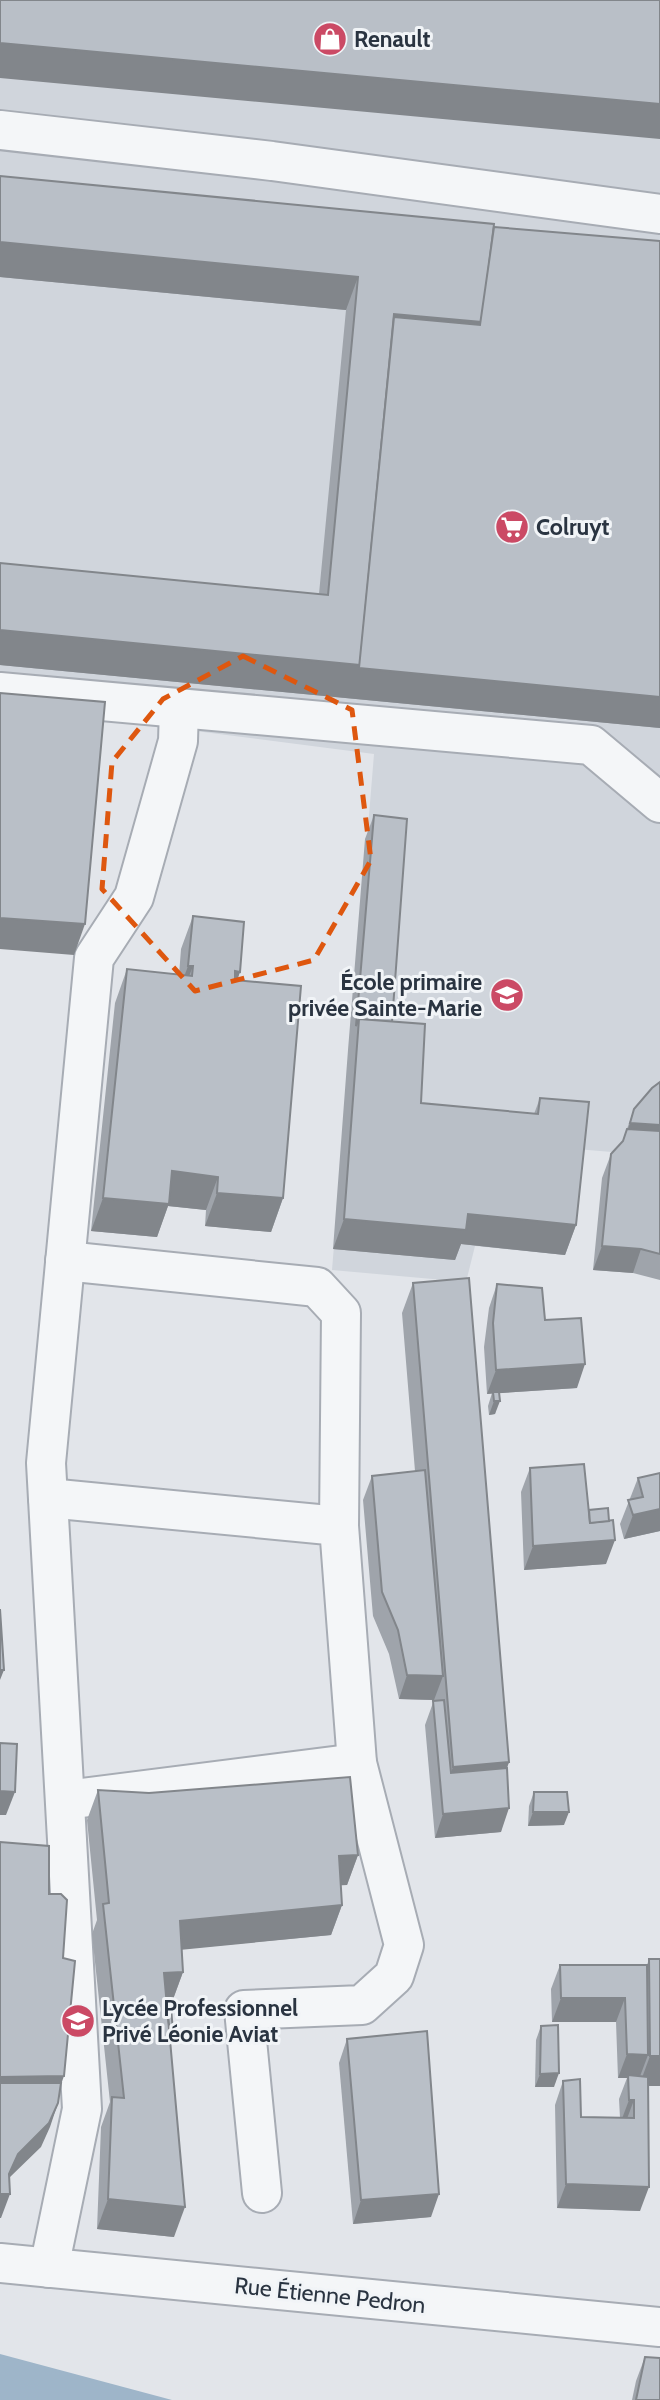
<svg xmlns="http://www.w3.org/2000/svg" width="660" height="2400" font-family="Cabin,sans-serif">
  <style>
    .built { fill: #d0d5dc }
    .water { fill: #9eb5c9 }
    .lines { fill: none; stroke-linecap: round; stroke-linejoin: round }
    .minor-casing { stroke: #a7acb4; stroke-width: 42 }
    .minor { stroke: #f4f6f8; stroke-width: 38 }
    .wall { fill: #9fa4ab }
    .shaded-wall { fill: #82868b }
    .building { fill: #b9bfc7; stroke: #82868b; stroke-width: 2 }
    .marked { fill: none; stroke: #de570f; stroke-width: 5; stroke-dasharray: 14 9; stroke-linejoin: round }
    .labels { text-anchor: middle; dominant-baseline: central; stroke-width: 6; stroke-linejoin: round; paint-order: stroke }
    .poi-label { font-size: 23px; font-weight: bold; fill: #2a3441; stroke: #f1f4f7; text-anchor: start }
    .street-label { font-size: 23px; fill: #2a3441; stroke: #f1f4f7 }
  </style>
  <rect width="100%" height="100%" fill="#e2e5ea"/>
  <path class="built" d="M0 0H660V1156L576 1149 565 1255 475 1246 466 1282 332 1270 374 754 0 706Z"/>
  <path class="water" d="M0 2354 172 2400H0Z"/>
  <g class="lines">
    <g class="minor-casing">
      <g id="minor">
        <path d="M0 130 272 161 660 214"/>
        <path d="M0 692 591 745 660 803"/>
        <path d="M65 1261 317 1287 341 1313 339 1526"/>
        <path d="M48 1498 339 1526 357 1763 404 1945 394 1976 362 2005 244 2010 262 2193"/>
        <path d="M66 1800 357 1763"/>
        <path d="M0 2263 660 2327"/>
        <path d="M49 2268 82 2109 46 1463 94 958 134 897 178 741 179 708"/>
      </g>
    </g>
    <use href="#minor" class="minor"/>
  </g>
  <g class="wall">
    <path d="M494 227 660 241V728L0 665V563L319 594 346 310 0 277Z"/>
    <path d="M374 815 392 1022 421 1103 534 1114 540 1098 576 1225 565 1255 461 1244 455 1260 333 1249 348 1050 365 839Z"/>
    <path d="M193 916 240 972 237 980 283 1198 271 1232 205 1226 206 1210 168 1206 157 1237 91 1231 115 1003 127 969 179 975 181 949Z"/>
    <path d="M660 1082V1280L633 1273 593 1270 602 1178 611 1154 622 1143 634 1109Z"/>
    <path d="M413 1283 509 1762 507 1768 501 1832 435 1838 425 1725 434 1700 399 1699 389 1654 373 1616 363 1500 372 1476 415 1471 402 1313Z"/>
    <path d="M497 1284 545 1320 577 1388 499 1393 495 1414 489 1415 488 1406 492 1393 487 1394 484 1347 489 1308Z"/>
    <path d="M530 1468 589 1510 609 1521 606 1564 524 1570 521 1492Z"/>
    <path d="M660 1473V1531L624 1539 620 1524 638 1478Z"/>
    <path d="M98 1790 358 1855 347 1885H341L342 1905 331 1935 182 1949 183 1972 172 2002H167L173 2032 170 2040 174 2237 97 2229 101 2127 110 2102 92 1934 97 1920 87 1820Z"/>
    <path d="M534 1792 564 1825 528 1826 529 1806Z"/>
    <path d="M649 1959H660L648 2086 640 2211 557 2208 555 2105 563 2081 581 2117 620 2118 619 2099 627 2078H618L616 2022H552L551 1989 560 1965H647Z"/>
    <path d="M541 2026 554 2087H535L536 2040Z"/>
    <path d="M347 2039 431 2217 353 2224 339 2063Z"/>
    <path d="M645 2357 660 2400H632L636 2381Z"/>
  </g>
  <g class="shaded-wall">
    <path d="M0 43 660 104V139L0 78Z"/>
    <path d="M0 242 358 277 346 310 0 277Z"/>
    <path d="M394 314 482 322 470 355 390 348Z"/>
    <path d="M0 630 360 665 660 697V728L0 665Z"/>
    <path d="M0 918 85 924 74 955 0 949Z"/>
    <path d="M188 966H193L180 1000 176 999Z"/>
    <path d="M235 971 240 972 228 1005Z"/>
    <path d="M630 1123 660 1125V1155L619 1153Z"/>
    <path d="M172 1171 218 1177 206 1210 168 1206 157 1237 91 1231 103 1198Z"/>
    <path d="M217 1193 283 1198 271 1232 205 1226Z"/>
    <path d="M468 1214 576 1225 565 1255 461 1244 455 1260 333 1249 344 1219Z"/>
    <path d="M602 1246 641 1249 633 1273 593 1270Z"/>
    <path d="M585 1364 577 1388 487 1394 496 1370Z"/>
    <path d="M494 1401H500L495 1414 489 1415Z"/>
    <path d="M660 1509V1531L624 1539 633 1515Z"/>
    <path d="M615 1540 606 1564 524 1570 533 1546Z"/>
    <path d="M0 1670H4L0 1680Z"/>
    <path d="M407 1675 443 1676 434 1700 399 1699Z"/>
    <path d="M509 1762 498 1792 442 1797 453 1767Z"/>
    <path d="M0 1791 15 1792 6 1815H0Z"/>
    <path d="M509 1808 501 1832 435 1838 443 1814Z"/>
    <path d="M533 1812H569L564 1825 528 1826Z"/>
    <path d="M358 1855 347 1885 328 1886 339 1856Z"/>
    <path d="M342 1905 331 1935 169 1951 180 1921Z"/>
    <path d="M183 1972 172 2002 153 2003 164 1973Z"/>
    <path d="M561 1998H625L616 2022H552Z"/>
    <path d="M627 2054 648 2055 639 2079 628 2075 627 2078H618Z"/>
    <path d="M650 2056H660V2086H639Z"/>
    <path d="M559 2073 554 2087H535L540 2074Z"/>
    <path d="M64 2076 53 2107H0V2077Z"/>
    <path d="M629 2100H634L625 2124H620Z"/>
    <path d="M58 2103 50 2127 41 2147 9 2178 10 2194 1 2218H0V2194L18 2154Z"/>
    <path d="M566 2184 649 2187 640 2211 557 2208Z"/>
    <path d="M439 2194 431 2217 353 2224 361 2200Z"/>
    <path d="M108 2199 185 2207 174 2237 97 2229Z"/>
  </g>
  <g class="building">
    <path d="M0 0H660V104L0 43Z"/>
    <path d="M0 176 494 224 482 322 394 314 360 665 0 630V563L328 595 358 277 0 242Z"/>
    <path d="M494 227 660 241V697L359 668 394 317 480 325Z"/>
    <path d="M0 693 105 702 85 924 0 918Z"/>
    <path d="M374 815 407 819 392 1022 359 1019 356 1026Z"/>
    <path d="M193 916 244 922 240 972 235 971V980L301 986 283 1198 217 1193 218 1177 172 1171 169 1204 103 1198 127 969 192 976 193 966H188Z"/>
    <path d="M359 1019 425 1024 421 1103 538 1114 540 1098 589 1102 576 1225 468 1214 466 1230 344 1219Z"/>
    <path d="M660 1082V1125L630 1123 634 1109 652 1088Z"/>
    <path d="M627 1129 660 1131V1254L641 1249 602 1246 611 1154 623 1141Z"/>
    <path d="M469 1278 509 1762 453 1767 413 1283Z"/>
    <path d="M497 1284 542 1288 545 1320 581 1318 585 1364 496 1370 493 1323Z"/>
    <path d="M493 1392H499L500 1401H494Z"/>
    <path d="M584 1464 590 1523 613 1520 615 1540 533 1546 530 1468Z"/>
    <path d="M425 1470 443 1676 407 1675 398 1630 382 1592 372 1476Z"/>
    <path d="M660 1473V1509L633 1515 628 1500 643 1497 638 1478Z"/>
    <path d="M608 1508 609 1521 590 1523 589 1510Z"/>
    <path d="M0 1609 4 1670H0Z"/>
    <path d="M444 1700 451 1773 507 1768 509 1808 443 1814 433 1701Z"/>
    <path d="M0 1743 17 1744 15 1792 0 1791Z"/>
    <path d="M350 1777 358 1855 339 1856 342 1905 180 1921 183 1972 164 1973 185 2207 108 2199 112 2097 124 2098 103 1904 109 1903 98 1790 149 1793Z"/>
    <path d="M534 1792H567L569 1812H533Z"/>
    <path d="M0 1842 49 1846V1894H61L67 1900 63 1958 75 1961 64 2076 0 2077Z"/>
    <path d="M649 1959H660V2056H650Z"/>
    <path d="M560 1965H647L648 2055 627 2054 625 1998H561Z"/>
    <path d="M167 2007H171L173 2032 170 2033Z"/>
    <path d="M558 2025 559 2073 540 2074 541 2026Z"/>
    <path d="M427 2031 439 2194 361 2200 347 2039Z"/>
    <path d="M628 2075 648 2077 649 2187 566 2184 563 2081 580 2079 581 2117 634 2118V2100H629Z"/>
    <path d="M0 2083H61L58 2103 49 2123 18 2154 9 2174 10 2194H0Z"/>
    <path d="M645 2357 660 2358V2400H636Z"/>
  </g>
  <path class="marked" d="M243 656 352 710 371 860 314 960 195 991 102 889 112 762 163 699Z"/>
  <defs>
    <g id="shop-disc" transform="scale(1.75)"><circle r="9.5" fill="#cb4a65" stroke="#f1f4f7"/><path d="M-5-2.5h2.3a2.7 3.5 0 0 1 5.4 0H5L5.5 6h-11ZM-1.5-2.5h3a1.5 2.3 0 0 0-3 0Z" fill="#fff"/></g>
    <g id="supermarket-disc" transform="scale(1.75)"><circle r="9.5" fill="#cb4a65" stroke="#f1f4f7"/><path d="M-6-5.5h2.5l.6 2H6L4.5 2H-2.5L-4.4-4H-6ZM-1.5 3.2a1.3 1.3 0 1 0 .1 0ZM3 3.2a1.3 1.3 0 1 0 .1 0Z" fill="#fff"/></g>
    <g id="school-disc" transform="scale(1.75)"><circle r="9.5" fill="#cb4a65" stroke="#f1f4f7"/><path d="M0-5L7-2L0 1L-7-2ZM-4 1L0 2.5L4 1V4Q0 6-4 4Z" fill="#fff"/></g>
  </defs>
  <g fill-rule="evenodd">
    <use href="#shop-disc" x="330" y="39"/>
    <use href="#supermarket-disc" x="512" y="527"/>
    <use href="#school-disc" x="507" y="995"/>
    <use href="#school-disc" x="78" y="2021"/>
  </g>
  <g class="labels">
    <g class="poi-label">
      <text x="354" y="39">Renault</text>
      <text x="536" y="527">Colruyt</text>
      <text x="482" y="982" text-anchor="end">École primaire<tspan x="482" dy="26">privée Sainte-Marie</tspan></text>
      <text x="102" y="2008">Lycée Professionnel<tspan x="102" dy="26">Privé Léonie Aviat</tspan></text>
    </g>
    <g class="street-label">
      <text transform="translate(330 2295) rotate(6)">Rue Étienne Pedron</text>
    </g>
  </g>
</svg>
